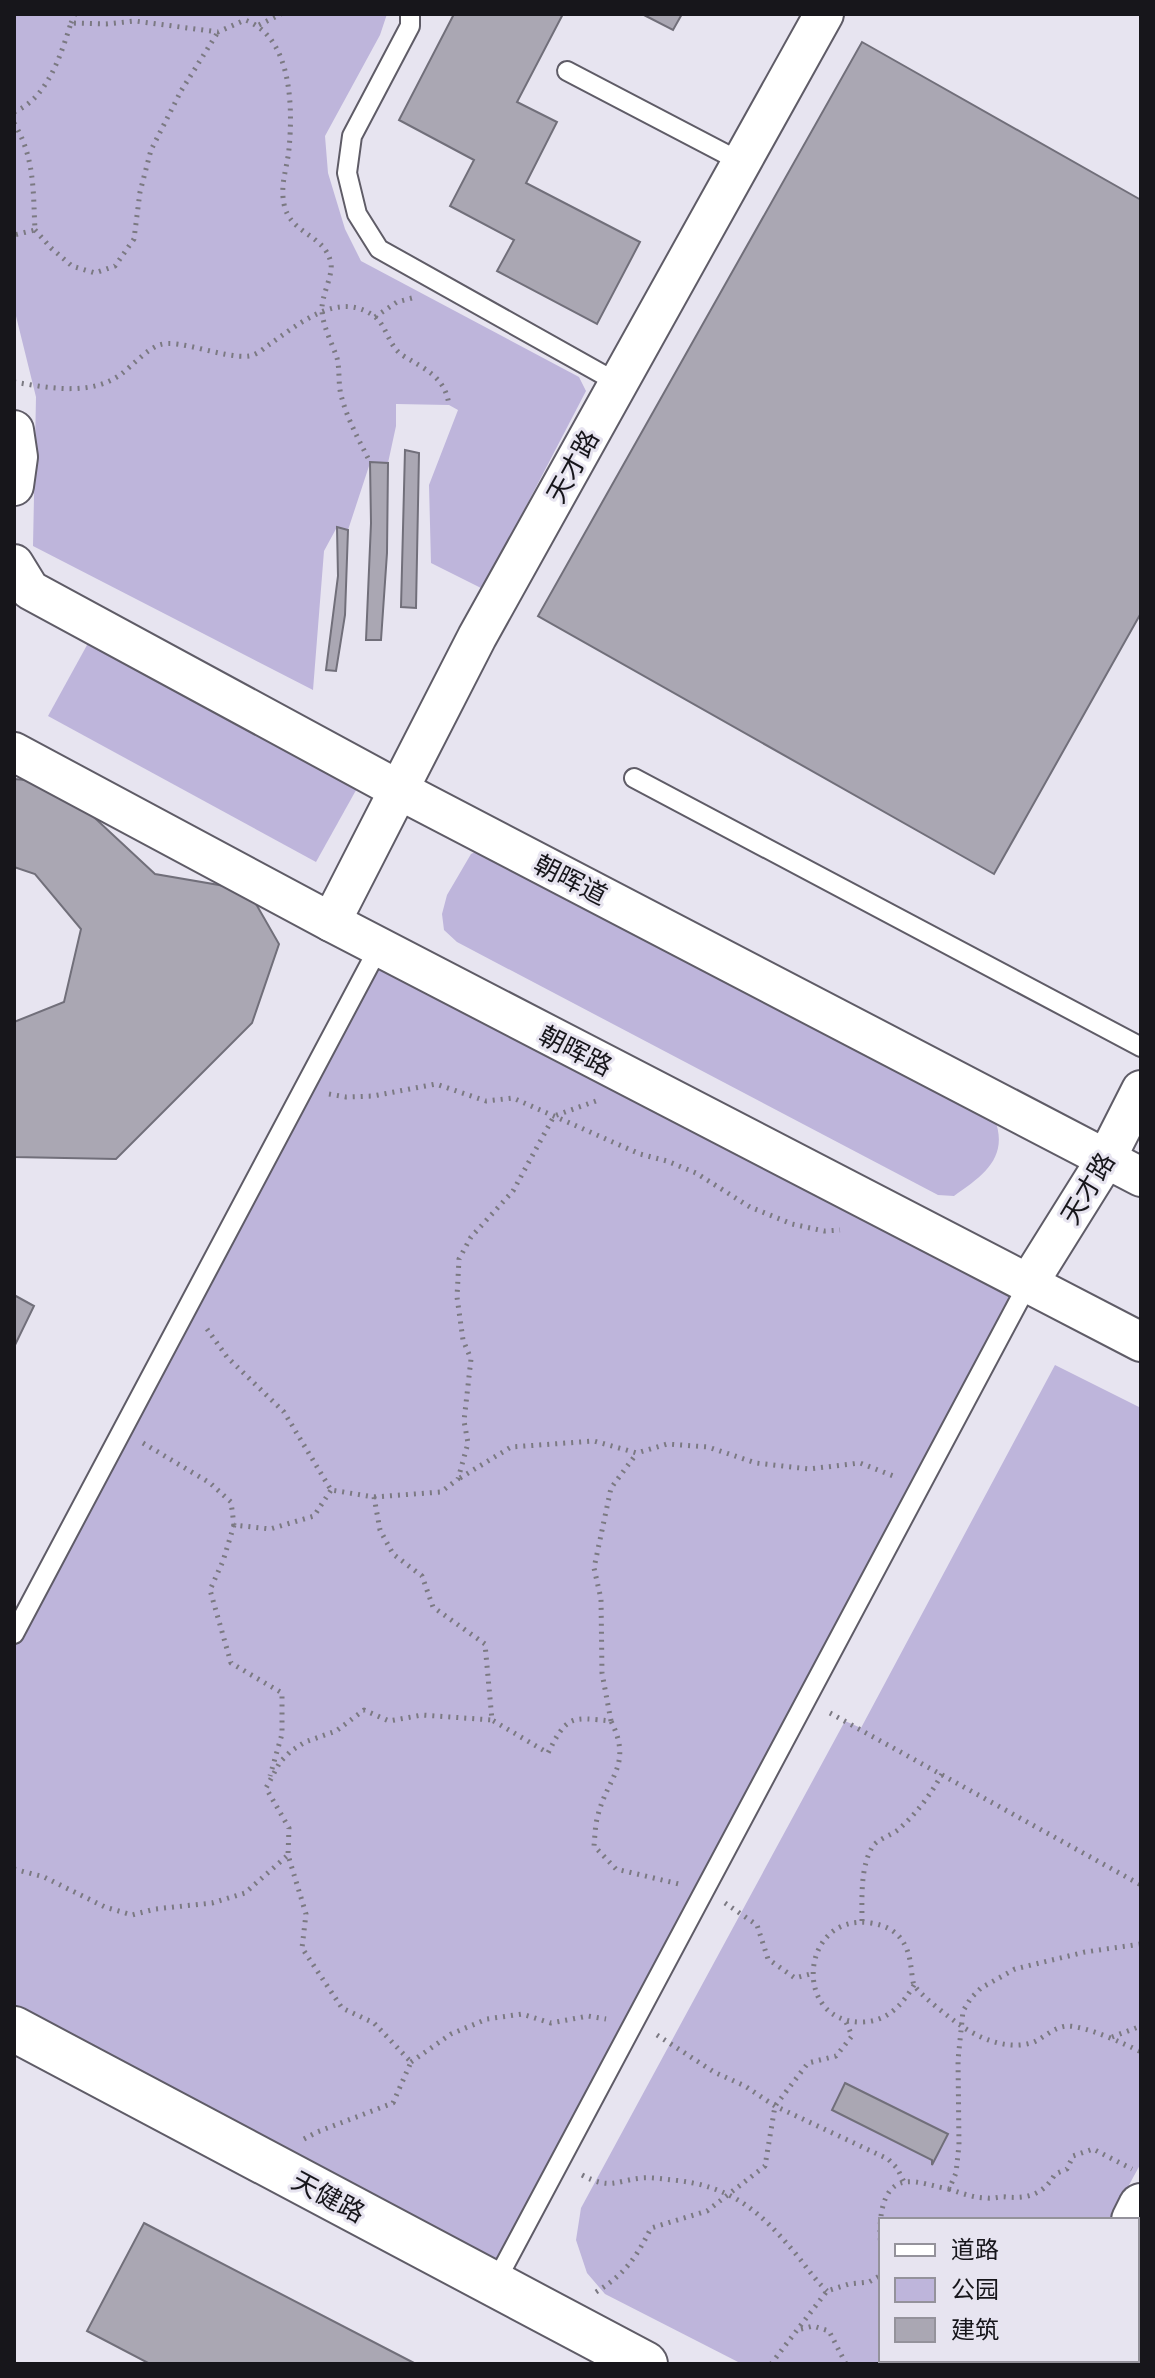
<svg xmlns="http://www.w3.org/2000/svg" width="1155" height="2378" font-family="'Noto Serif','Noto Sans SC',serif">
  <style>
    .green { fill: #beb5db }
    .building { fill: #aaa7b3; stroke: #716f7a; stroke-width: 2 }
    .lines { fill: none; stroke-linecap: round; stroke-linejoin: round }
    .service-casing { stroke: #5f5c67; stroke-width: 22 }
    .minor-casing { stroke: #5f5c67; stroke-width: 42 }
    .tertiary-casing { stroke: #5f5c67; stroke-width: 48 }
    .path { stroke: #7b7982; stroke-width: 5; stroke-dasharray: 2 6; stroke-linecap: butt }
    .service { stroke: #fff; stroke-width: 18 }
    .minor { stroke: #fff; stroke-width: 38 }
    .tertiary { stroke: #fff; stroke-width: 44 }
    .labels { text-anchor: middle; dominant-baseline: central; stroke-width: 6; stroke-linejoin: round; paint-order: stroke }
    .street-label { font-size: 26px; fill: #17161b; stroke: #e7e4f0 }
  </style>
  <rect width="100%" height="100%" fill="#e7e4f0"/>
  <g class="green">
    <path d="M14 14H387L380 35 325 136 328 173 345 229 361 261 579 377 586 391 483 589 431 563 429 485 458 410 449 405 396 404V426L388 463H370L348 530 337 527 324 551 313 690 33 546 36 397 14 308Z"/>
    <path d="M92 636 360 783 316 862 48 716Z"/>
    <path d="M485 847 994 1117C1010 1157 984 1175 954 1196L938 1195 457 942 444 930 442 914 447 895 471 854Z"/>
    <path d="M379 947 1028 1284 494 2284 14 2029V1634Z"/>
    <path d="M1055 1365 1141 1408V2163L1110 2220H881V2360H1034L1032 2364H742L605 2294 587 2273 576 2240 581 2208 845 1721 861 1728Z"/>
  </g>
  <g class="building">
    <path d="M454 14H563L517 102 557 122 526 183 640 242 597 324 497 271 514 240 450 206 474 160 399 120Z"/>
    <path d="M642 14H682L673 30Z"/>
    <path d="M862 42 1141 200V613L994 874 538 616Z"/>
    <path d="M405 450 419 453 416 608 401 607Z"/>
    <path d="M370 462 388 463 387 553 381 640H366L371 523Z"/>
    <path d="M337 527 348 530 345 615 336 671 326 670 338 576Z"/>
    <path d="M14 779 26 780 82 806 155 874 248 890 279 944 252 1023 116 1159 14 1157V1022L64 1002 81 929 35 874 14 867Z"/>
    <path d="M14 1295 34 1306 14 1347Z"/>
    <path d="M845 2083 948 2134 932 2165V2160L832 2110Z"/>
    <path d="M144 2223 416 2364H150L87 2331Z"/>
  </g>
  <g class="lines">
    <g class="service-casing">
      <g id="service">
        <path d="M410 14V26L352 136 347 173 357 214 379 249 618 383"/>
        <path d="M567 71 741 162"/>
        <path d="M634 778 1141 1047"/>
        <path d="M14 1634 379 947"/>
        <path d="M495 2283 1028 1284"/>
      </g>
    </g>
    <g class="minor-casing">
      <g id="minor">
        <path d="M14 430 18 457 14 486"/>
        <path d="M14 564 30 590 399 790 1141 1177"/>
        <path d="M14 752 331 922 1141 1342"/>
        <path d="M331 922 477 637 824 14"/>
        <path d="M1028 1284 1106 1159 1141 1090"/>
      </g>
    </g>
    <g class="tertiary-casing">
      <g id="tertiary">
        <path d="M14 2029 645 2364"/>
        <path d="M1134 2220 1141 2206"/>
        <path d="M1057 2364 1059 2360"/>
      </g>
    </g>
    <g class="path">
      <path d="M71 23 75 14"/>
      <path d="M259 25 281 14"/>
      <path d="M14 112C48 98 61 54 71 23L106 24 135 21 218 32 245 20C292 37 293 107 289 149 287 169 280 184 284 204 290 235 326 234 331 264 333 276 321 296 322 311 323 327 332 343 337 358 340 370 338 383 341 395 347 419 359 440 370 462"/>
      <path d="M14 123C35 158 33 191 35 230L14 235"/>
      <path d="M35 230 51 248 72 266 95 273 115 266 134 239 140 192 151 150 181 91 218 32"/>
      <path d="M375 317 397 302 412 298"/>
      <path d="M14 382C49 388 90 396 120 375 132 366 146 350 159 345 179 338 223 359 249 356 257 355 264 348 270 344 299 324 338 290 374 316 387 326 388 345 402 355 424 369 445 376 449 405"/>
      <path d="M329 1094 346 1097 373 1096 436 1084 486 1101 513 1098 640 1154 667 1161 696 1173 750 1207 792 1224 824 1231 840 1230"/>
      <path d="M207 1329 227 1357 284 1412 331 1490 374 1497 380 1530 393 1554 422 1576 433 1607 485 1644 492 1720 548 1753C567 1715 571 1717 611 1721 633 1765 608 1776 598 1815 595 1825 595 1836 594 1846L616 1869 679 1884"/>
      <path d="M143 1443 210 1483 231 1502 234 1525 270 1529 314 1516 331 1490"/>
      <path d="M460 1478 511 1447 594 1441 637 1453 667 1444 708 1447 756 1463 809 1469 860 1463 896 1477"/>
      <path d="M374 1497 441 1492 458 1479 468 1443 464 1421 471 1359 463 1340 457 1297 459 1259 471 1237 513 1191 554 1116 596 1101"/>
      <path d="M234 1525 223 1561 210 1590 231 1663 282 1693V1734L270 1776"/>
      <path d="M830 1713 1141 1885"/>
      <path d="M611 1721 602 1673 601 1599 594 1568 611 1488 637 1453"/>
      <path d="M14 1869 44 1877 105 1907 132 1915 155 1909 212 1903 245 1893 288 1855"/>
      <path d="M725 1903 757 1925 768 1959 795 1978 814 1973"/>
      <path d="M862 1921C862 1899 860 1866 873 1846 878 1839 892 1835 899 1829 917 1813 931 1794 942 1774"/>
      <path d="M914 1985C902 2005 888 2021 863 2022 791 2024 800 1912 871 1923 897 1927 908 1942 911 1967 912 1972 912 1980 914 1985 920 1995 950 2018 960 2025 980 2039 1009 2051 1034 2042 1045 2037 1054 2027 1067 2026 1086 2026 1123 2043 1141 2052"/>
      <path d="M657 2035 714 2072 745 2086 775 2106 888 2159 897 2168 904 2182"/>
      <path d="M1112 2037 1141 2026"/>
      <path d="M411 2062 451 2034 487 2019 522 2014 551 2023 588 2016 606 2019"/>
      <path d="M304 2139 317 2132 393 2103 411 2062 374 2023 342 2008 302 1948 306 1914 288 1855 289 1828 266 1788 280 1762 291 1751 305 1742 336 1731 364 1710 389 1721 422 1715 492 1720"/>
      <path d="M582 2175C610 2190 615 2181 641 2178 651 2177 663 2179 672 2180 730 2185 760 2211 795 2253 806 2266 814 2279 827 2291"/>
      <path d="M949 2189C961 2193 974 2198 987 2198 994 2199 1000 2196 1006 2197 1028 2199 1044 2194 1055 2174L1067 2169 1073 2156 1093 2149 1132 2169"/>
      <path d="M881 2248C879 2229 878 2186 905 2182 917 2180 936 2187 949 2189L956 2173 959 2145 958 2060 963 2011 971 1998 981 1988 1015 1969 1085 1952 1141 1944"/>
      <path d="M596 2292C625 2274 636 2258 651 2228L707 2211 765 2166 775 2106 808 2063 836 2056 852 2036 846 2022"/>
      <path d="M801 2329 813 2326 829 2331 846 2364"/>
      <path d="M771 2364 827 2291 849 2284 869 2282 881 2275"/>
      <path d="M952 2364 956 2360"/>
    </g>
    <use href="#service" class="service"/>
    <use href="#minor" class="minor"/>
    <use href="#tertiary" class="tertiary"/>
  </g>
  <g class="labels">
    <g class="street-label">
      <text transform="translate(572 466) rotate(-61)">天才路</text>
      <text transform="translate(571 879) rotate(27)">朝晖道</text>
      <text transform="translate(576 1050) rotate(27)">朝晖路</text>
      <text transform="translate(1087 1188) rotate(-59)">天才路</text>
      <text transform="translate(329 2196) rotate(28)">天健路</text>
    </g>
  </g>
  <rect width="1155" height="2378" fill="none" stroke="#17161b" stroke-width="32"/>
  <rect x="879" y="2218" width="260" height="144" fill="#e7e4f0" stroke="#94929b" stroke-width="2"/>
  <rect x="895" y="2244" width="40" height="12" fill="#ffffff" stroke="#94929b" stroke-width="2"/>
  <text x="951" y="2258" font-size="24" fill="#17161b">道路</text>
  <rect x="895" y="2278" width="40" height="24" fill="#beb5db" stroke="#94929b" stroke-width="2"/>
  <text x="951" y="2298" font-size="24" fill="#17161b">公园</text>
  <rect x="895" y="2318" width="40" height="24" fill="#aaa7b3" stroke="#94929b" stroke-width="2"/>
  <text x="951" y="2338" font-size="24" fill="#17161b">建筑</text>
</svg>
